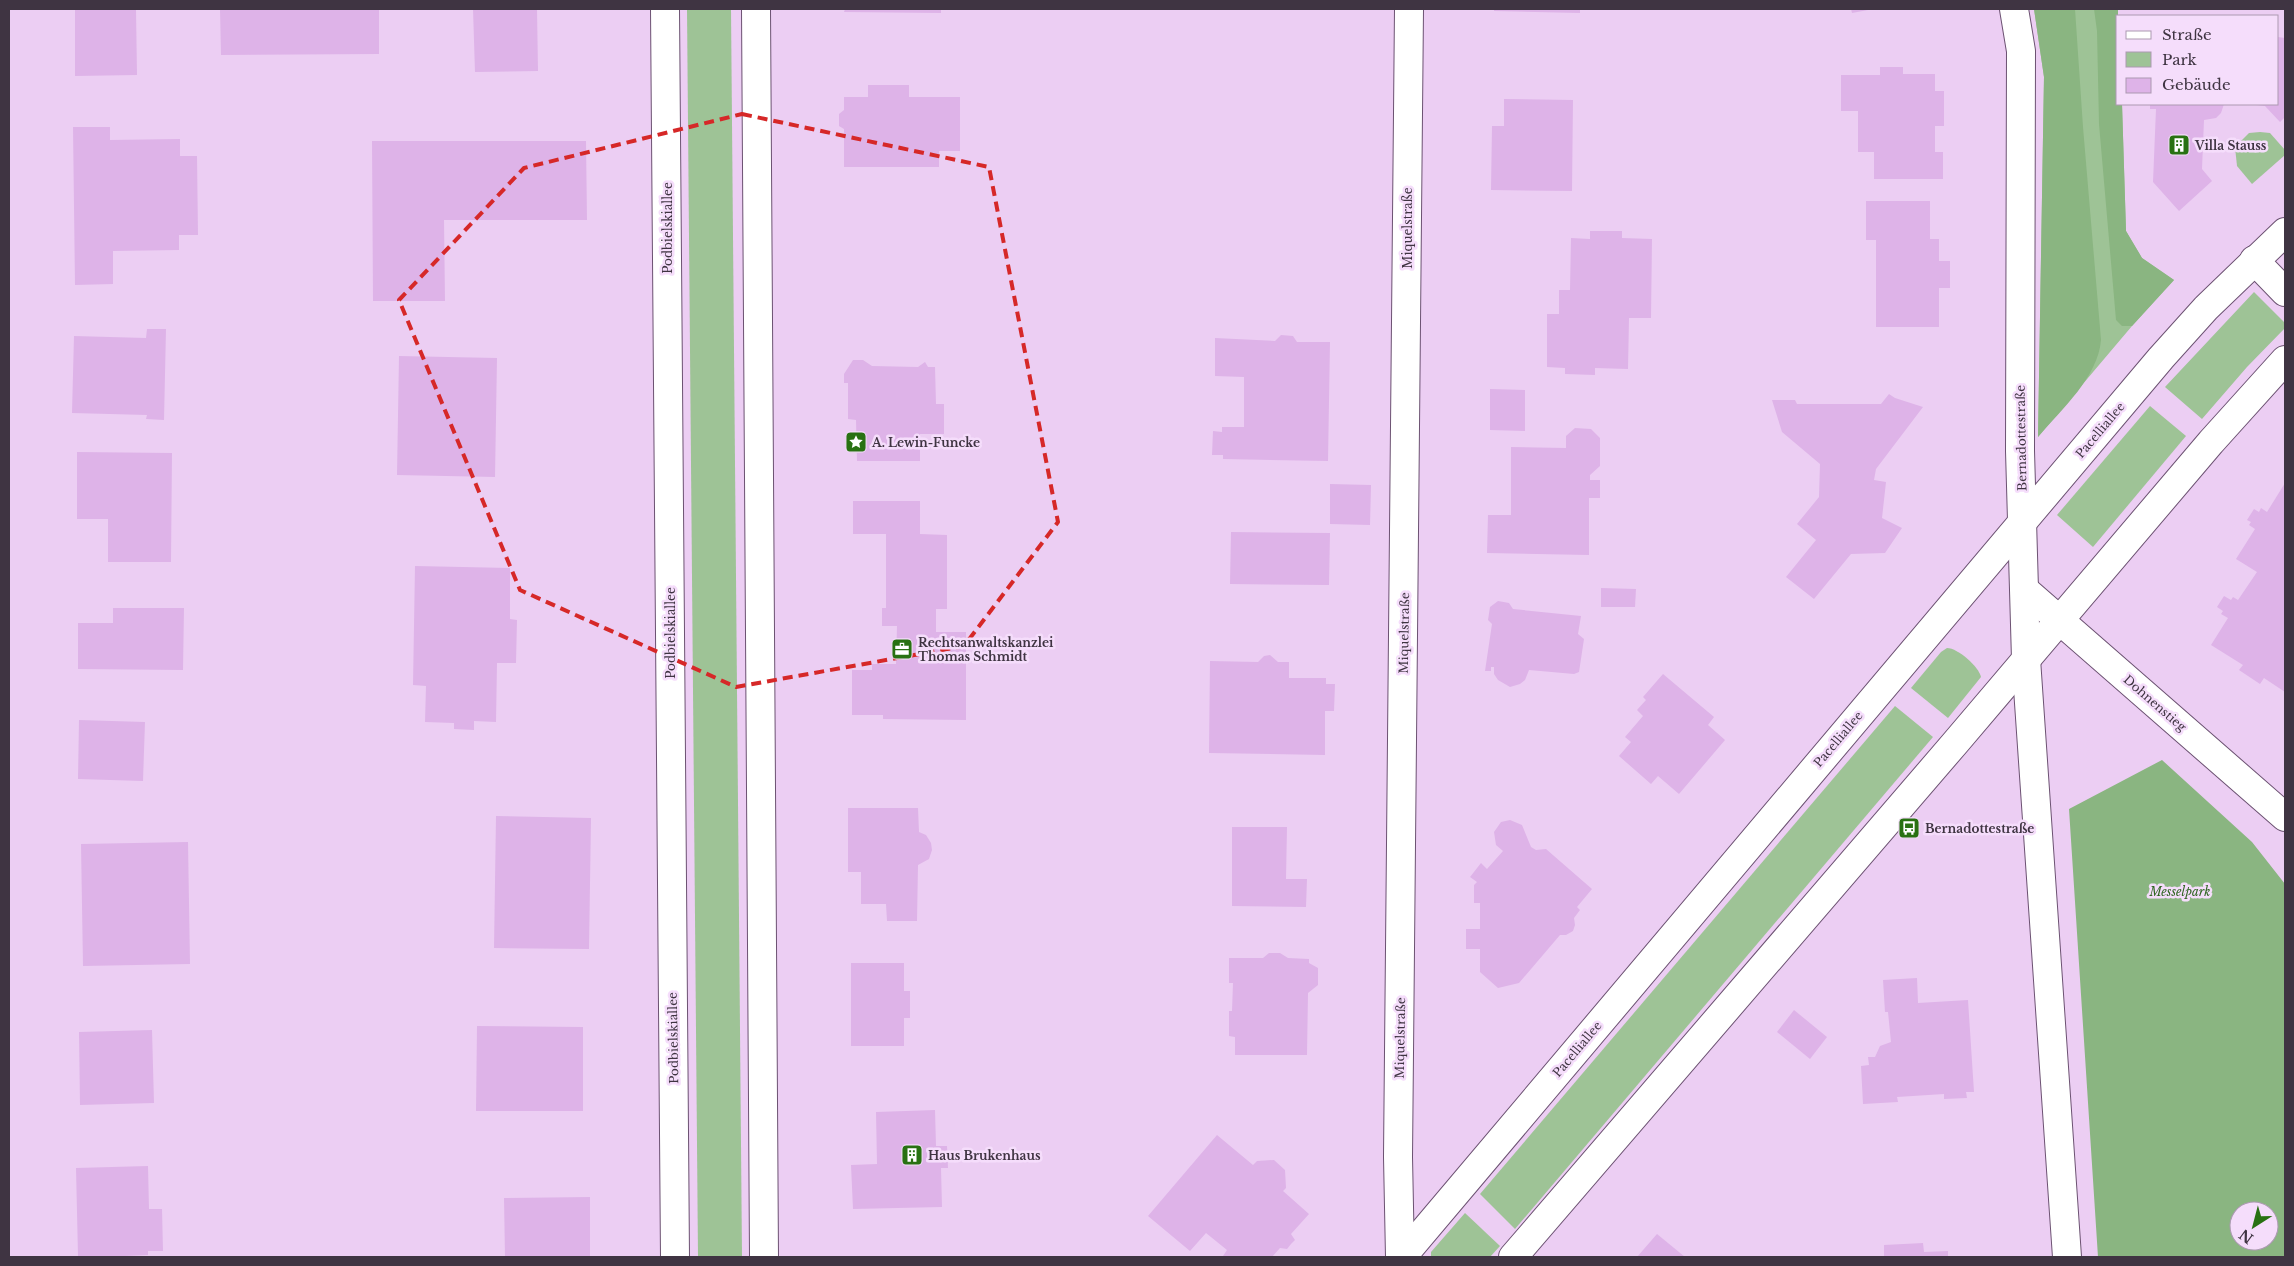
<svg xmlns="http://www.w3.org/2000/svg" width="2294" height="1266" font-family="'Libre Baskerville',serif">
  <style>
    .green { fill: #9ec396 }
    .forest { fill: #8ab581; fill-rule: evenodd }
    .building { fill: #deb3e8 }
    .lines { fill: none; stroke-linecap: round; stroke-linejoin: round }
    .street-casing { stroke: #6c5272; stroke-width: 30 }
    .secondary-casing { stroke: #6c5272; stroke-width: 30 }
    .street { stroke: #fff; stroke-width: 28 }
    .secondary { stroke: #fff; stroke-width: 28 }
    .marked { fill: none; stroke: #d62828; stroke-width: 4; stroke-dasharray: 10 6; stroke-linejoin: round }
    .labels { text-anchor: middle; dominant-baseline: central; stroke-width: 5; stroke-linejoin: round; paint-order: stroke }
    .poi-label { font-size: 12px; font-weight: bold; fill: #3f3442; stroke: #f5ddfb; text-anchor: start }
    .street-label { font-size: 12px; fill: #3f3442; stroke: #f5ddfb }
    .park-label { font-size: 12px; font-style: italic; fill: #2e6520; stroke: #f5ddfb }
  </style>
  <rect width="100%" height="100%" fill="#eccef3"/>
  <g class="green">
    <path d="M687 9H731L742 1257H698Z"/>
    <path d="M2034 9H2118V104H2122L2126 231 2142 258 2174 280 2132 326 2038 437 2044 77Z"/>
    <path d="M2260 132 2270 133 2285 150V155L2252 184 2237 166 2235 147 2249 133Z"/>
    <path d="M2254 292 2285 323V328L2247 367 2202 419 2165 387Z"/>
    <path d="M2150 406 2186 436 2093 547 2057 515Z"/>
    <path d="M1947 648C1958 648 1979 667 1981 677L1948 718 1911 688 1941 652Z"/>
    <path d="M1895 706 1933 737 1515 1229 1480 1194Z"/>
    <path d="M1465 1213 1500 1246 1490 1257H1431V1252Z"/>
  </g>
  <g class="forest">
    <path d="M2034 9H2075L2083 127 2101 340C2098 377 2062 409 2038 437L2044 77Z"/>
    <path d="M2094 9H2118V104H2122L2126 231 2142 258 2174 280 2132 326H2122L2116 320 2099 124 2097 31Z"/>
    <path d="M2162 760 2252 842 2285 884V1257H2098L2069 809ZM2239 1211H2269V1241H2239Z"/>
  </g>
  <g class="building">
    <path d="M75 9H136L137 75 75 76Z"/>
    <path d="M220 9H379V54L221 55Z"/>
    <path d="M473 9H537L538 71 475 72Z"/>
    <path d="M845 9H941V13L844 12Z"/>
    <path d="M1494 9H1580V13L1494 11Z"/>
    <path d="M1851 9H1868V10L1852 13Z"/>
    <path d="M2278 37 2285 38V117L2280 122 2265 106 2256 105 2278 104Z"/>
    <path d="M1880 67H1903V74H1935V91H1944V126H1935V152H1943V179H1874V152H1858V111H1841V75H1880Z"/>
    <path d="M868 85H909V97H960V151H939V167H844V129L839 126V114L844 110V97H868Z"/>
    <path d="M1504 99 1573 100 1572 191 1491 190 1492 126H1504Z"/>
    <path d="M2150 104H2224L2221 113 2216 118 2204 120 2202 169 2212 181 2179 211 2153 182 2156 109H2150Z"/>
    <path d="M73 127H110V140L180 139V156H197L198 235H179V250L113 251V284L75 285Z"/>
    <path d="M372 141H586L587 220H444L445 301H373Z"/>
    <path d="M1866 201H1930V239H1939V261H1950V288H1939V327H1876V240H1866Z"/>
    <path d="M1590 231H1622V238L1652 239 1651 318H1629L1628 369 1595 368V375L1565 374V368L1547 367V314H1559V290H1570L1571 238 1590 239Z"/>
    <path d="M147 329H166L164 420 146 419 147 415 72 413 74 336 146 338Z"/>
    <path d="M1281 335 1293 336 1297 342H1330L1328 461 1223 459V455H1212L1213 431 1222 432V427H1244V377L1215 376V338L1275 341Z"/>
    <path d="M399 356 497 358 495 477 397 475Z"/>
    <path d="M853 360H863L872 366 918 367 925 362 928 367H935L936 404H944V434H920V461H857L856 420 848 419V383H844V374Z"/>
    <path d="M1490 389 1525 390V431L1490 430Z"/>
    <path d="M1889 394 1895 398 1923 407 1876 469 1874 480 1886 482 1882 518 1902 528 1885 553 1851 554 1814 599 1786 577 1816 540 1797 524 1819 497 1820 464 1782 432 1772 400H1795L1797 404H1881Z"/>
    <path d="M1575 428 1591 429 1600 438V466L1590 475V480H1600V498H1589V555L1487 553 1488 515H1511V447L1566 448V436Z"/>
    <path d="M77 452 172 453 171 562H108V519H77Z"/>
    <path d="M2285 483V692L2264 678 2260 684 2239 670 2243 665 2211 645 2228 618 2221 614 2223 611 2217 607 2224 596 2231 600 2233 597 2238 600 2257 572 2236 559 2255 529 2249 525 2251 522 2247 520 2254 509 2259 512 2261 508 2267 512Z"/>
    <path d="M1330 484 1371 485 1370 525 1330 524Z"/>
    <path d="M853 501H920V534L947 535V609H936V632H966V720L883 719V715H852V670H872V664H896L897 626H882V608H886V534H853Z"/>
    <path d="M1231 532 1330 533 1329 585 1230 584Z"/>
    <path d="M415 566 510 568V619L517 620 516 663H497L496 722 474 721V730L454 729V723L425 722 426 686 413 685Z"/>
    <path d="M1601 588 1636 589 1635 607H1601Z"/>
    <path d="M1498 601 1509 603 1513 609 1581 616 1578 634 1584 639 1579 672 1574 674 1529 670 1525 680 1520 684 1510 687 1498 680 1494 674V667H1491V671H1485L1492 624 1488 620 1490 607Z"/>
    <path d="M113 608H184L183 670 78 669V623H113Z"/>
    <path d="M1264 656 1270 655 1278 662H1289V678H1326V684H1335L1334 711H1325V755L1209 753 1210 661 1258 662Z"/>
    <path d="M1663 674 1714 717 1708 725 1725 740 1679 794 1658 776 1651 784 1619 756 1631 742 1625 737 1643 716 1637 710 1646 700 1643 697Z"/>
    <path d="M79 720 145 722 143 781 78 779Z"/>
    <path d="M848 808H918L919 832 926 835 931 843 932 850 929 859 918 865 917 921H887L886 904H861V872H848Z"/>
    <path d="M496 816 591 818 589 949 494 948Z"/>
    <path d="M1510 820 1522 825 1531 847 1536 850 1546 849 1592 889 1577 907 1580 910 1574 918 1575 925 1573 931 1566 935H1560L1519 983 1498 988 1480 972V949H1466V929H1480V903H1474V885L1477 882 1470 877 1481 863 1487 869 1503 851 1496 845 1494 832 1501 822Z"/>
    <path d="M1232 827H1287L1286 879H1307L1306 907 1232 906Z"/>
    <path d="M188 842 190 964 83 966 81 844Z"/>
    <path d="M1269 953H1280L1288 958 1309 959V963L1318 968V985L1308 993 1307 1055H1235V1037L1229 1036V1011H1232L1233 983H1229V958H1263Z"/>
    <path d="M851 963H904V991H910V1018H904V1046H851Z"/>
    <path d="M1917 978 1918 1003 1968 1000 1974 1092H1966L1967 1098 1944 1099V1094L1897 1097 1898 1102 1863 1104 1861 1066 1869 1065 1868 1057H1875L1880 1046 1891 1042 1888 1012H1885L1883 980Z"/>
    <path d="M1794 1010 1827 1037 1810 1059 1777 1032Z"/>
    <path d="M477 1026 583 1027V1111H476Z"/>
    <path d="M152 1030 154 1103 80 1105 79 1032Z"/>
    <path d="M935 1110 936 1146H947L948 1168H941L942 1207 853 1209 851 1165 877 1164 876 1112Z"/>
    <path d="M1217 1135 1253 1165 1257 1161 1274 1160 1285 1170 1286 1188 1283 1191 1309 1214 1291 1234 1295 1240 1291 1244 1287 1249 1280 1248 1272 1257H1224L1223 1256 1227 1250 1206 1233 1190 1251 1148 1216Z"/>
    <path d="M148 1166 149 1209H162L163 1251H148V1255L103 1257 78 1256 76 1168Z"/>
    <path d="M590 1197V1257H505L504 1198Z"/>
    <path d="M1657 1234 1685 1257H1637Z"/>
    <path d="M1923 1243 1924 1252 1948 1251V1257H1884V1245Z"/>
  </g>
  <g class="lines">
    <g class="street-casing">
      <g id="street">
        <path d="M2014 9 2021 51 2020 451 2026 659 2067 1257"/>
        <path d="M2025 590 2285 817"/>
        <path d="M1400 1257 1398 1157 1409 9"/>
      </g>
    </g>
    <g class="secondary-casing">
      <g id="secondary">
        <path d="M665 9 675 1257"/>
        <path d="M756 9 764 1257"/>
        <path d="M2254 260 2285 292"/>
        <path d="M1402 1257 2161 358 2206 308 2285 232"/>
        <path d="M1513 1257 1956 742 2211 442 2285 360"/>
      </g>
    </g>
    <use href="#street" class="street"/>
    <use href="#secondary" class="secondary"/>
  </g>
  <path class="marked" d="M742 114 989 167 1058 522 964 646 736 687 520 590 399 300 524 168Z"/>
  <defs>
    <g id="building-square" transform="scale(1.125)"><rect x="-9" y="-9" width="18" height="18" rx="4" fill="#287112" stroke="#f5ddfb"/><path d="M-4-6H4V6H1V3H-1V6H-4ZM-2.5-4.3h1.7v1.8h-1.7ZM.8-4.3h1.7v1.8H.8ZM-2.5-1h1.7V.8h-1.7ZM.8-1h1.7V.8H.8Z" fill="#fff"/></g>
    <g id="sight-square" transform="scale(1.125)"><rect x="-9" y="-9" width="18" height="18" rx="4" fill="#287112" stroke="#f5ddfb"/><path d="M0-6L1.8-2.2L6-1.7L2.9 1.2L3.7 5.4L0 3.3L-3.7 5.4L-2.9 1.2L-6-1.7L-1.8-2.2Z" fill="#fff"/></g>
    <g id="office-square" transform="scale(1.125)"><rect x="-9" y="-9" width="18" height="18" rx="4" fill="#287112" stroke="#f5ddfb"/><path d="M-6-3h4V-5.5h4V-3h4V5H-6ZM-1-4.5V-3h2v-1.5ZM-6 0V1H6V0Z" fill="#fff"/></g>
    <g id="bus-square" transform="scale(1.125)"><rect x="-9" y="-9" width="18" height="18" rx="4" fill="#287112" stroke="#f5ddfb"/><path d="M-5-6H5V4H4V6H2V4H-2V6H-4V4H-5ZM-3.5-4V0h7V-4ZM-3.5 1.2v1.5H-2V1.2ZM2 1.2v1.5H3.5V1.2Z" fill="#fff"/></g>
  </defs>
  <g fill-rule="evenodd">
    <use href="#building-square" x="2179" y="145"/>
    <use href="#sight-square" x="856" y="442"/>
    <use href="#office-square" x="902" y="649"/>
    <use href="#bus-square" x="1909" y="828"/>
    <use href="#building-square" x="912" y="1155"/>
  </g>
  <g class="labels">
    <g class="poi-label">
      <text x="2195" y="145">Villa Stauss</text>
      <text x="872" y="442">A. Lewin-Funcke</text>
      <text x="918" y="642">Rechtsanwaltskanzlei<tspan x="918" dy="14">Thomas Schmidt</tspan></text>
      <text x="1925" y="828">Bernadottestraße</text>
      <text x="928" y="1155">Haus Brukenhaus</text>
    </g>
    <g class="street-label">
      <text transform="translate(667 228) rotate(-90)">Podbielskiallee</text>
      <text transform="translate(1407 228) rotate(-90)">Miquelstraße</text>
      <text transform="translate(2100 430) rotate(-50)">Pacelliallee</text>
      <text transform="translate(2021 438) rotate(-91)">Bernadottestraße</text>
      <text transform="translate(670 633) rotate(-90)">Podbielskiallee</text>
      <text transform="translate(1404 633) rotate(-89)">Miquelstraße</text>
      <text transform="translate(2155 703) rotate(41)">Dohnenstieg</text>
      <text transform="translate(1838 739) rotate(-50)">Pacelliallee</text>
      <text transform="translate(673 1038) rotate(-91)">Podbielskiallee</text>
      <text transform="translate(1400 1038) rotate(-89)">Miquelstraße</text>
      <text transform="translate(1577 1049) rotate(-50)">Pacelliallee</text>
    </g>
    <g class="park-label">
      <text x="2180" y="891">Messelpark</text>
    </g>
  </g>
  <rect width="2294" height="1266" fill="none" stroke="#3f3442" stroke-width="20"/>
  <rect x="2116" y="15" width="162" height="90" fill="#f5ddfb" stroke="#ac99b1"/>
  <rect x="2126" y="31" width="25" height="8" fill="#ffffff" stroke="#ac99b1"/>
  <text x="2162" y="40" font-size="15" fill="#3f3442">Straße</text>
  <rect x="2126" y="52" width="25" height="15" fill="#9ec396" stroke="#ac99b1"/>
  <text x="2162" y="65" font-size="15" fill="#3f3442">Park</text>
  <rect x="2126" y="78" width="25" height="15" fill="#deb3e8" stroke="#ac99b1"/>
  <text x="2162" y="90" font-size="15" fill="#3f3442">Gebäude</text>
  <g transform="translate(2254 1226) rotate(216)"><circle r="24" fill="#f5ddfb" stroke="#ac99b1"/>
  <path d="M0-4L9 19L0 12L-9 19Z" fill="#287112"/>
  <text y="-8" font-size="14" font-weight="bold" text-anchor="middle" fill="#3f3442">N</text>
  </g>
</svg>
